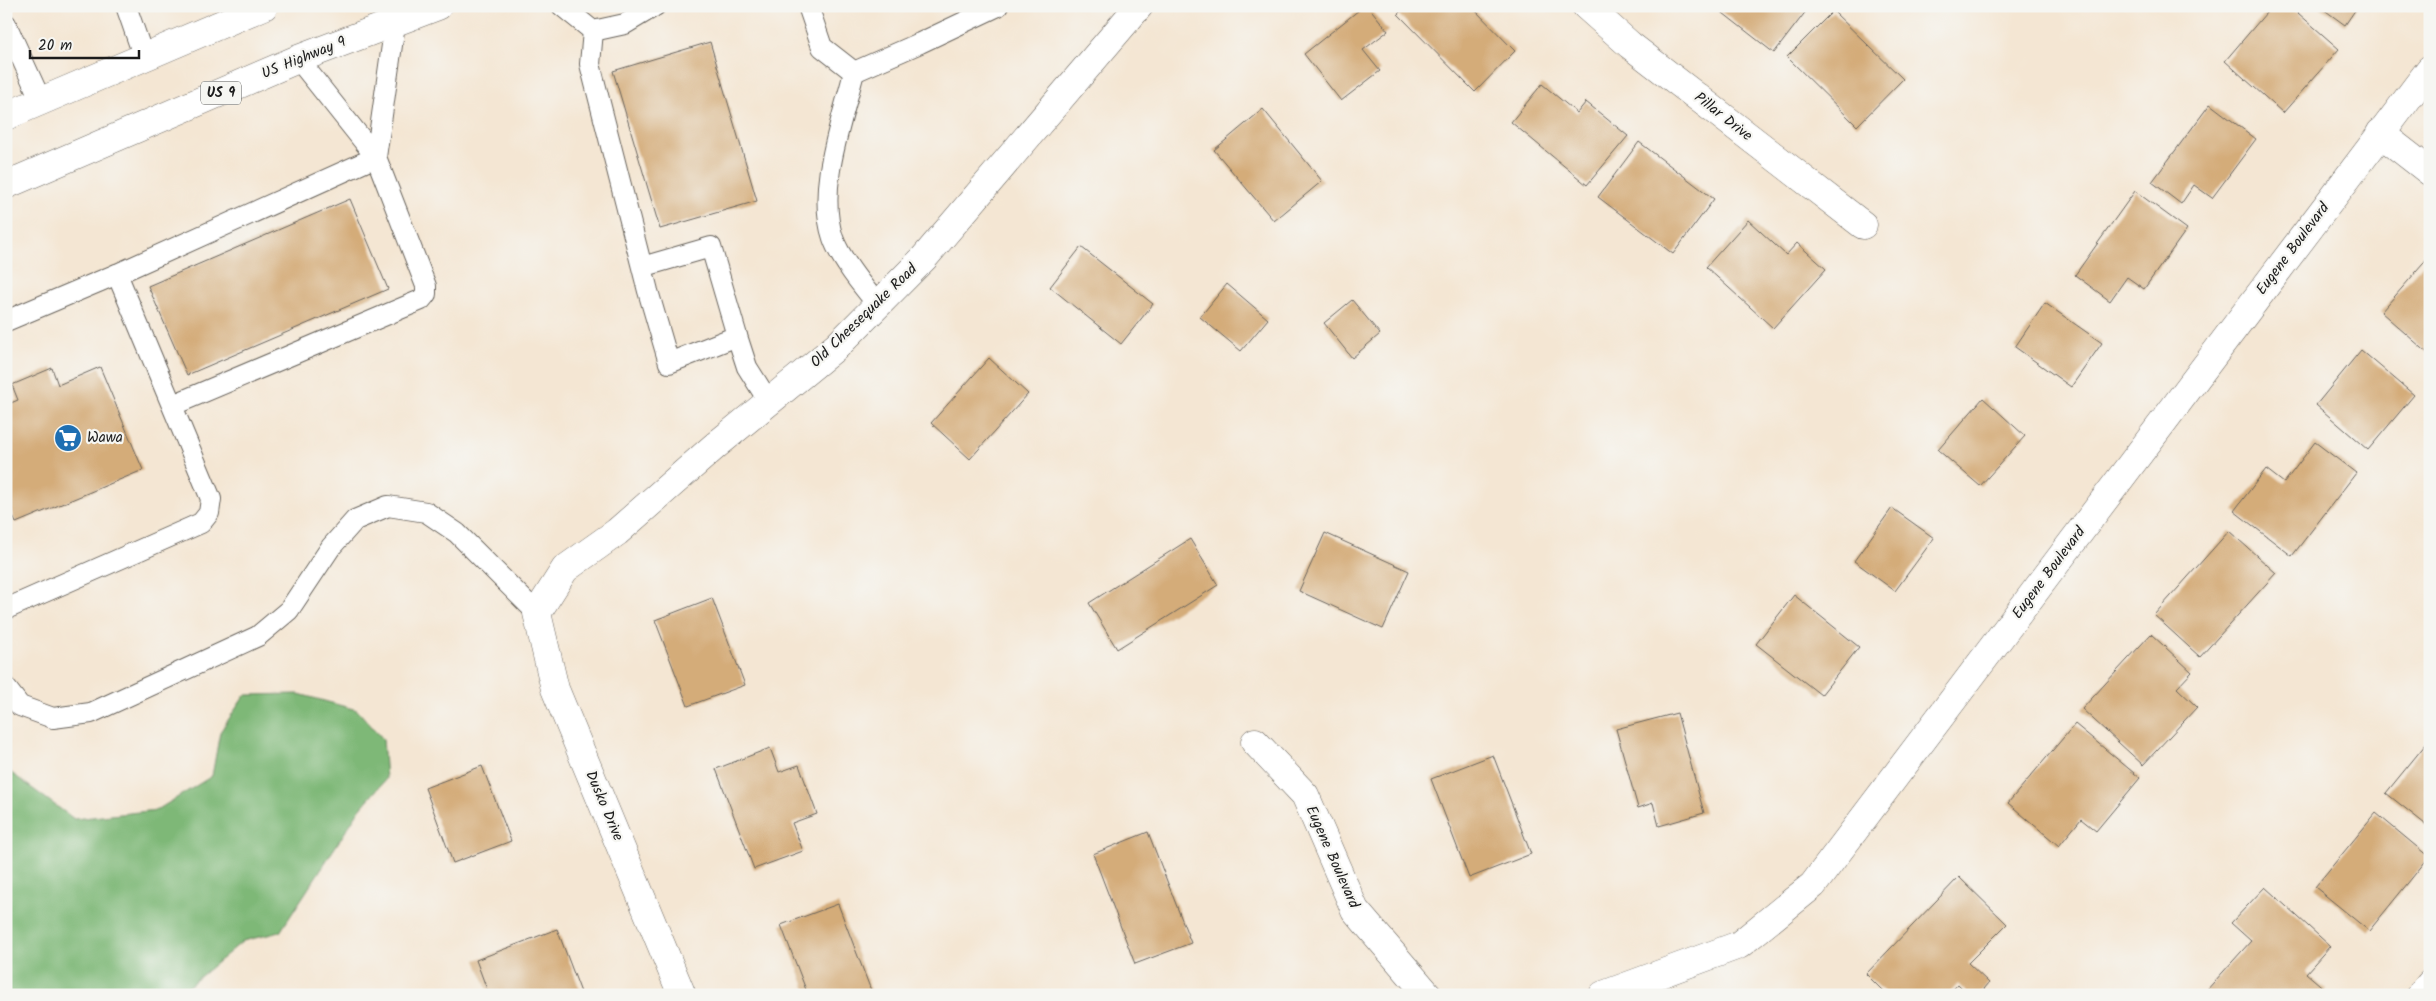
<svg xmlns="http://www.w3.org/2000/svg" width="2436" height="1001" font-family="Kalam,sans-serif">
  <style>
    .forest { fill: #7eb877; stroke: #4d6a4a }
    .building { fill: #d4ac79 }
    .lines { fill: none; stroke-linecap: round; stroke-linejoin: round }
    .service-casing { stroke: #68635c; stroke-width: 22 }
    .minor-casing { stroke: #68635c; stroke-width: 29 }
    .trunk-casing { stroke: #68635c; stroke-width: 29 }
    .service { stroke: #fff; stroke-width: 20 }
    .minor { stroke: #fff; stroke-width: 28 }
    .trunk { stroke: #fff; stroke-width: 28 }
    .labels { text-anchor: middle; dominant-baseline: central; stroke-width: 4.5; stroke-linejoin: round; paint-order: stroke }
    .shield { fill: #f6f6f2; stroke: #5d5d5c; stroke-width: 1 }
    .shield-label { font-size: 14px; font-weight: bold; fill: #1c1c1c }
    .street-label { font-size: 15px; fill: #1c1c1c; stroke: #f6f6f2 }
    .poi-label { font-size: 15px; fill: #1c1c1c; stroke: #f6f6f2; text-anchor: start }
  </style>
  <rect width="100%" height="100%" fill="#f6f6f2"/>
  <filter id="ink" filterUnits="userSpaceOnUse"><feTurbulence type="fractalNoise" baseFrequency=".02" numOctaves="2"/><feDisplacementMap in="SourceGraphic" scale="10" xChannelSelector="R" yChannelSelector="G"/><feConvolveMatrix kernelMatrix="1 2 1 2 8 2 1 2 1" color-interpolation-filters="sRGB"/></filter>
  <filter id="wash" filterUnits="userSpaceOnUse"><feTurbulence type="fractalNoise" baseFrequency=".0096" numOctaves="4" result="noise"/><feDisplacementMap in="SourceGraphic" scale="20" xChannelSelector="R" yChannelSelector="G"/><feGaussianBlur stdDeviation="1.12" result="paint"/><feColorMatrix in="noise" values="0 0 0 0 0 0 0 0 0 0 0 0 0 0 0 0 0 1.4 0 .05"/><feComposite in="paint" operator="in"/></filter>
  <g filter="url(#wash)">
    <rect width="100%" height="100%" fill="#f4e6d3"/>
    <path class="forest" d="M299 694 357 710 383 739 386 779 360 809 280 932 243 941 178 995H6V769L74 819 157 810 212 776 220 732 245 695Z"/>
    <g id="blocks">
      <g class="building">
        <path d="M1364 6H1368L1388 31 1363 50 1380 71 1341 101 1304 54Z"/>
        <path d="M1405 6H1471L1515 51 1475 92 1398 14Z"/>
        <path d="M1714 6H1810L1774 53Z"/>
        <path d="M2272 6H2290L2339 49 2283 113 2225 61Z"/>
        <path d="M2319 6H2358L2345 25Z"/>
        <path d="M1833 11 1903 79 1857 126 1787 57Z"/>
        <path d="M710 42 757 201 660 229 613 71Z"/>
        <path d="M1542 84 1577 113 1586 102 1628 136 1587 185 1511 122Z"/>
        <path d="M2210 104 2256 139 2212 198 2194 185 2181 204 2152 182Z"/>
        <path d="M1263 109 1322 181 1274 221 1214 150Z"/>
        <path d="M1639 142 1714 199 1673 254 1598 197Z"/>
        <path d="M2135 191 2187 229 2144 289 2127 277 2110 301 2075 275Z"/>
        <path d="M350 199 388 289 187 375 148 286Z"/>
        <path d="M1748 220 1786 255 1797 243 1826 269 1773 328 1706 267Z"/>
        <path d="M1081 247 1153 304 1121 344 1050 287Z"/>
        <path d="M2430 256V355L2381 312Z"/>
        <path d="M1227 284 1268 319 1241 351 1200 317Z"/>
        <path d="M1352 300 1380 334 1352 358 1324 323Z"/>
        <path d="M2045 303 2102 343 2071 387 2015 347Z"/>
        <path d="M2361 350 2414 395 2368 450 2316 405Z"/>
        <path d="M989 358 1028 394 970 459 931 423Z"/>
        <path d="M100 367 143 470 16 523 6 501V405L18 400 12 385 52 368 58 385Z"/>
        <path d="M1983 398 2025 436 1980 486 1938 450Z"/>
        <path d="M2315 442 2356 473 2292 556 2234 511 2266 469 2284 483Z"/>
        <path d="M1892 508 1934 538 1895 591 1854 561Z"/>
        <path d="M2229 531 2276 573 2200 657 2154 615Z"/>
        <path d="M1325 533 1409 571 1383 629 1299 591Z"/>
        <path d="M1190 539 1218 585 1117 649 1089 603Z"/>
        <path d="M1794 595 1859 647 1821 695 1756 644Z"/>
        <path d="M712 598 745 685 688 706 655 620Z"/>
        <path d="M2151 634 2192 672 2177 688 2197 707 2143 765 2082 709Z"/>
        <path d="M1677 713 1704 813 1659 826 1653 803 1638 808 1616 729Z"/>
        <path d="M2075 724 2140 778 2096 831 2081 819 2059 846 2008 803Z"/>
        <path d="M2430 739V828L2386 793Z"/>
        <path d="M770 748 779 772 799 765 817 814 792 823 803 851 754 869 716 769Z"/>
        <path d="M1493 755 1531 854 1469 878 1431 779Z"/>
        <path d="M482 766 511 841 453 863 425 788Z"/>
        <path d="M2376 813 2429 857 2369 931 2315 887Z"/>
        <path d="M1148 832 1191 943 1135 964 1093 854Z"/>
        <path d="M1959 877 2007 924 1968 963 1989 983 1979 995H1969L1958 984 1948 995H1887L1866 974Z"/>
        <path d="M2265 887 2330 946 2306 973 2326 990 2322 995H2208L2205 992 2251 941 2231 923Z"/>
        <path d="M838 904 872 993 808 995 781 925Z"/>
        <path d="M557 929 582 995H489L476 960Z"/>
      </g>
    </g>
  </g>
  <g filter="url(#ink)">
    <use href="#blocks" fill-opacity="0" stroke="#68635c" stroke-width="1"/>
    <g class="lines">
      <g class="service-casing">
        <g id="service">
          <path d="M126 6 144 58"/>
          <path d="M562 6 593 31 625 24 655 6"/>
          <path d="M808 6 822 47 854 72 920 43 998 6"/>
          <path d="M6 24 41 101"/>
          <path d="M593 31 590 64 648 291 669 363 737 336 711 247 642 267"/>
          <path d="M298 59 376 157 395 24"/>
          <path d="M854 72C842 122 816 188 833 238 840 259 864 288 878 305"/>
          <path d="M6 321 117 274 376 157 426 286V294L421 300 173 405"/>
          <path d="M737 336 747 367 769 402"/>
          <path d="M6 609 201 523 209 513 211 499 117 274"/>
          <path d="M6 688 20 706 53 718 91 713 258 636 289 610 331 547 355 520 388 506 426 512 457 533 537 613"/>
        </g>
      </g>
      <g class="minor-casing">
        <g id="minor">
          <path d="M1586 6 1630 45 1863 225"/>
          <path d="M2380 133 2430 172"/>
          <path d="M1255 742 1305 795 1355 910 1428 995"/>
          <path d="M682 995 555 689 537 613 565 569 617 532 715 446 837 346 924 258 1139 6"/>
          <path d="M1603 995 1739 945 1813 885 2430 69"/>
          <path d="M2421 995 2430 984"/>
        </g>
      </g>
      <g class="trunk-casing">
        <g id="trunk">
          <path d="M6 116 264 6"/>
          <path d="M6 185 298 59 438 6"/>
        </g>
      </g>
      <use href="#service" class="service"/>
      <use href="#minor" class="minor"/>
      <use href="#trunk" class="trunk"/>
    </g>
  </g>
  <defs>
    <g id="supermarket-disc" transform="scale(1.4375)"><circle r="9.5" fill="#1f6fb2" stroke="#f6f6f2"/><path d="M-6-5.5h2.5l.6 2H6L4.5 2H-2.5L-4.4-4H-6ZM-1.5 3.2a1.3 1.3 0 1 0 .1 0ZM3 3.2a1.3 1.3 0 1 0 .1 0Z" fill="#fff"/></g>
  </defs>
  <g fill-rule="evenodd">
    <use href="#supermarket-disc" x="68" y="438"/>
  </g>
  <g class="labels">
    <rect class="shield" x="201" y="81.5" width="40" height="23" rx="4"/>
    <g class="shield-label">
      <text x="221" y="93">US 9</text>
    </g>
    <g class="street-label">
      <text transform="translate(304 58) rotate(-22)">US Highway 9</text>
      <text transform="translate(1723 117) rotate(38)">Pillar Drive</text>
      <text transform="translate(2293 249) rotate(-53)">Eugene Boulevard</text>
      <text transform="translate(864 316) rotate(-44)">Old Cheesequake Road</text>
      <text transform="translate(2049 573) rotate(-53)">Eugene Boulevard</text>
      <text transform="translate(604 806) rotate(67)">Dusko Drive</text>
      <text transform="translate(1332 857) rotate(66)">Eugene Boulevard</text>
    </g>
    <g class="poi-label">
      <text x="87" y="438">Wawa</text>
    </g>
  </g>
  <rect width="2436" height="1001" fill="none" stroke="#f6f6f2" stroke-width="25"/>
  <path d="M30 50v8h109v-8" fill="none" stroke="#1c1c1c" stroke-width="2.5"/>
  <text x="38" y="50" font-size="15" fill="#1c1c1c" stroke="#f6f6f2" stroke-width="4" paint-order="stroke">20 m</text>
</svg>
